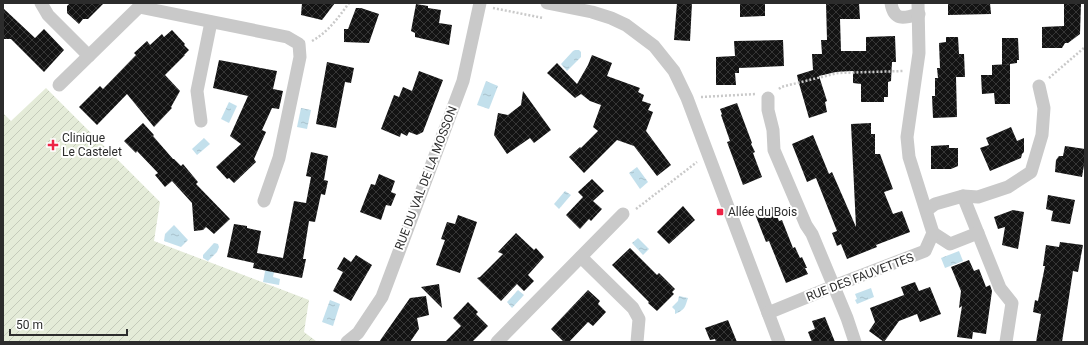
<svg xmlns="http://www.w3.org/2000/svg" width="1088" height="345" font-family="Roboto,sans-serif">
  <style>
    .garden { fill: url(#garden-furrows) }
    .water { fill: url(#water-ripples) }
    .building { fill: url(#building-cross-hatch) }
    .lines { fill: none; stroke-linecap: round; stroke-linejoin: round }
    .path { stroke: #c9c9c9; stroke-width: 2.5; stroke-dasharray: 2 2; stroke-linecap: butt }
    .minor { stroke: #c9c9c9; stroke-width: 13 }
    .poi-dot { fill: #ed2446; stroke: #fff; stroke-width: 1.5 }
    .labels { text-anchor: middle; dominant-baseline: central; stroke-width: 4; stroke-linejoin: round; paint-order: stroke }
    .poi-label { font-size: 12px; fill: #2c2c2c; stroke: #fff; text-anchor: start }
    .street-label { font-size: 12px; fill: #2c2c2c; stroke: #fff }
  </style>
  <defs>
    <pattern id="garden-furrows" width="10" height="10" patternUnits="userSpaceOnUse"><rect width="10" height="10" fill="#e4ebd8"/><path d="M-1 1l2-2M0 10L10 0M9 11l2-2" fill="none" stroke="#c4caba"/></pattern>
    <pattern id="water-ripples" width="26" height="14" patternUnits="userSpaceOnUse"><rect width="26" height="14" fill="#c3e0ec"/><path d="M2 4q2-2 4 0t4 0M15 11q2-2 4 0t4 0" fill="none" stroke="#a8c0cb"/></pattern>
    <pattern id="building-cross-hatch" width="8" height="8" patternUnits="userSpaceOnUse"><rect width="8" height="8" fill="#131313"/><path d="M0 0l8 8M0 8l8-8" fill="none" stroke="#363636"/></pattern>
  </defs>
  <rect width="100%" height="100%" fill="#fff"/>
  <path class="garden" d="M46 88 160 202 154 241 309 300 304 332 316 341 315 342H3V113L11 121Z"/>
  <g class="water">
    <path d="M575 50H579L581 52V57L567 71 561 64 573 51Z"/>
    <path d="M486 81 498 86 489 109 477 105Z"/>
    <path d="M229 102 237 106 229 123 221 119Z"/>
    <path d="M301 108 311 110 307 129 297 127Z"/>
    <path d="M204 138 210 144 197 155 192 149Z"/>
    <path d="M637 167 648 182 640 189 629 173Z"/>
    <path d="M565 191 571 195 559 209 554 204Z"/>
    <path d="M174 225 188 240 181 247 164 241 165 234Z"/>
    <path d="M638 238 649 249 643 255 632 243Z"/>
    <path d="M214 243 218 244 219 247 217 252 208 261 203 258V255Z"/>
    <path d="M959 251 963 261 945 268 941 258Z"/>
    <path d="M267 261 276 262 273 277 280 279 279 285 263 282Z"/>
    <path d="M871 288 874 297 857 304 855 300 857 299 855 294Z"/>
    <path d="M518 290 524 295 512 308 507 302Z"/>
    <path d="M679 296 688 298C685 307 685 310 675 314V310L672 307 678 301Z"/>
    <path d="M330 300 340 304 333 326 322 322Z"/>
  </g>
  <g class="building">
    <path d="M70 3H104L88 19H83L79 24 67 13V6Z"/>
    <path d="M302 3H335L322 20 301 15Z"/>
    <path d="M677 3H692L690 41 674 40Z"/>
    <path d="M740 3H765V16L740 17Z"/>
    <path d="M826 3H859L860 19H840L841 51H866V37L895 36 896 62H892L891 81 888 82V97H884V102H861V84L853 83V71L836 72 819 76 827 101 825 102 827 112 809 118 798 80 797 75 813 70 812 54H822L821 40H827Z"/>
    <path d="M948 3H990L991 14 948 15Z"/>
    <path d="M1064 3H1081L1080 34 1068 43H1065L1062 48H1042V27L1064 26Z"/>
    <path d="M416 4 428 6V8L441 10 439 23 452 25 449 45 415 37V33L411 31Z"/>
    <path d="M3 8 35 38 44 29 64 50 44 72 11 39H3Z"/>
    <path d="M356 8H361L379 14 369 43 344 42V29H348Z"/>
    <path d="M172 30 185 44 184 45 189 50 184 55H185L165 75 180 91 171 107 172 108 154 127 127 94 97 125 79 107 100 86 103 89 136 55 134 53 147 41 150 45 162 34 164 37Z"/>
    <path d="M946 37H958L959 54H964L965 77H956L957 117 933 118 932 96H935V78H938L937 68H940L939 43 946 42Z"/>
    <path d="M1002 38H1018L1019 60H1017V63L1002 65Z"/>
    <path d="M783 40 784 66 739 68V73H735L736 85H716V57L735 56 734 41Z"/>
    <path d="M592 55 612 63 607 76 640 88 638 92 644 95 642 101 651 104 648 110 653 112 646 131 671 165 657 176 634 146 617 140 584 173 569 157 580 147 581 148 598 131 593 127 601 105 590 101 581 94 575 98 547 73 557 63 577 84 588 65Z"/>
    <path d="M219 60 277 71 273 89 283 91 279 109 272 108 262 130 266 132 254 159 256 162 234 183 229 178 227 179 216 167 241 144 230 136 248 96 213 88Z"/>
    <path d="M327 62 354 68 351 83 345 82 336 128 316 124Z"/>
    <path d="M1010 64V104H995L994 93 982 94 981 75H992V65Z"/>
    <path d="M419 71 443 80 423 132 417 135 409 132 407 136 401 133 400 137 381 129 394 95 399 97 403 87 412 91Z"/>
    <path d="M523 91 551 130 534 143 530 138 507 154 494 135 498 113 508 115 521 105Z"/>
    <path d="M737 103 752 143 751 144 755 152 753 153 762 177 743 185 727 142 730 141 721 115 722 114 720 109Z"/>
    <path d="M143 123 154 135 153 136 173 159H174L181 166 183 164 198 182 196 184 230 219 214 234 206 227 203 230 194 231 192 203 172 181 165 187 155 175 158 173 137 151 136 153 124 141Z"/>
    <path d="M871 123V134H875V154H880L893 189 884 192 893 214 902 211 910 232 876 245 877 247 847 259 841 244 837 246 832 233 837 231 816 178 807 182 792 144 813 135 829 174 832 172 856 227 851 124Z"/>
    <path d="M1011 127 1017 141 1024 138V152L1022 154 1021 158 990 171 980 148 989 145 986 138Z"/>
    <path d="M949 145V148H958V166L951 169H931V146Z"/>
    <path d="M1065 146 1085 149V159L1082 177 1055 172 1056 160 1059 156H1063Z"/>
    <path d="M311 152 328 156 324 180 328 181 325 195 321 194 315 222 309 221 303 259H306L302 278 253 268 254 263 227 257 234 224 247 226V228L261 231 257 253 283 258 294 201 306 203 311 177 306 176Z"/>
    <path d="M379 174 395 181 391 192 396 194 391 206 386 205 381 220 360 212 371 184 375 185Z"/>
    <path d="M592 179 604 191 593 201 602 209 591 221 589 219 580 229 566 215 583 197 578 192Z"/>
    <path d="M1048 195 1075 200 1070 224 1051 221 1053 211 1046 209Z"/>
    <path d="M683 206 695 220 669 244 657 232Z"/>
    <path d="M773 207 779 221 782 220 793 248 795 247 800 258 802 257 807 268H805L808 274 786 283 769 241 766 242 755 214Z"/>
    <path d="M1013 210 1024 212 1018 249 1002 245 1005 227 998 229 994 217Z"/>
    <path d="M458 215 477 222 460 273 436 265 445 240 441 239 447 222 455 224Z"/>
    <path d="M516 233 534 250 536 248 544 257 528 275 534 281 524 291 517 284 501 301 477 278 480 277 503 254 498 252Z"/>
    <path d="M1060 242 1083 245 1078 272 1073 271 1062 342H1036L1041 314 1033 312 1035 300 1038 301 1045 266H1043L1046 245 1059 247Z"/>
    <path d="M630 248 657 275 659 273 675 289 672 292 674 294 657 311 648 303 649 302 612 265Z"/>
    <path d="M356 255 372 265 351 301 333 291 343 272 337 269 344 257 351 262Z"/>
    <path d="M969 260 974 271 979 269 986 287 990 285 992 291 986 334 973 332 972 339 957 337 962 306 959 308 961 291 951 267Z"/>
    <path d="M915 282 919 291 930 287 941 314 920 322 917 314 899 321 884 342 869 331 875 322 870 308 904 295 901 287Z"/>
    <path d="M439 284 442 308 421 287Z"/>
    <path d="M588 290 600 301 598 304 606 312 593 326 588 322 569 342H564L551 329Z"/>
    <path d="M426 296 429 315 417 318 419 329 410 342H379L410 298Z"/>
    <path d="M468 302 478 312 476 314 488 326 472 342H445L461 326 453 318Z"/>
    <path d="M825 317 835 342H812L808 332 815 329 812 321Z"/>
    <path d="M728 320 737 342H716L715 339 710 340 705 328Z"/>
  </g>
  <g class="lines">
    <g class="path">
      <path d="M493 8 543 18"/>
      <path d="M312 41C328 32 338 18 349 3"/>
      <path d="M1049 78 1085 47"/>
      <path d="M779 89 781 87 838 73 903 71"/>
      <path d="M701 97 756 94"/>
      <path d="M636 209 697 162"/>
    </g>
    <g class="minor">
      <path d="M41 3 48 15 89 56"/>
      <path d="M547 3 592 12 611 18 626 25 654 46 674 71 687 98 705 146 779 342"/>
      <path d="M891 3C894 22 905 18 919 14"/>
      <path d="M139 7 287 37 299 44 300 57 279 158 264 201"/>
      <path d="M59 85 143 3"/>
      <path d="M768 98V110L773 130 774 150 806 225 812 234 847 318 855 342"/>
      <path d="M201 121 197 91 211 22"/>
      <path d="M963 196 1000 288 1012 303 1006 342"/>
      <path d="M927 210 935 204 963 196 978 197 1008 187 1031 172 1042 135 1044 108 1039 86"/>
      <path d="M933 233 950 244 978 233"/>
      <path d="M581 257 633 308 639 319 637 342"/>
      <path d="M768 313 834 286 925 251 933 233 909 157 907 137 919 53 918 3"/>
      <path d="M347 342 358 333 382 297 463 81 480 3"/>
      <path d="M497 342 623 214"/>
    </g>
  </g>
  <g class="poi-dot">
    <path d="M51 139h4v4h4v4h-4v4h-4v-4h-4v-4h4z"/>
    <rect x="716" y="208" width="8" height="8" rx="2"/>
  </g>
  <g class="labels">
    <g class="poi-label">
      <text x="62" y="138">Clinique<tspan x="62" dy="14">Le Castelet</tspan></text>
      <text x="728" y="212">Allée du Bois</text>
    </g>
    <g class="street-label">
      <text transform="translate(426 178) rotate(-69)">RUE DU VAL DE LA MOSSON</text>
      <text transform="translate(860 277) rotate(-21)">RUE DES FAUVETTES</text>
    </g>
  </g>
  <rect width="1088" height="345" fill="none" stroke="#2c2c2c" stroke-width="8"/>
  <path d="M10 329v6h117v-6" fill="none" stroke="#2c2c2c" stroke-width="2"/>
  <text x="16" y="329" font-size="12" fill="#2c2c2c" stroke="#ffffff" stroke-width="3" paint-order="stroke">50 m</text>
</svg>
